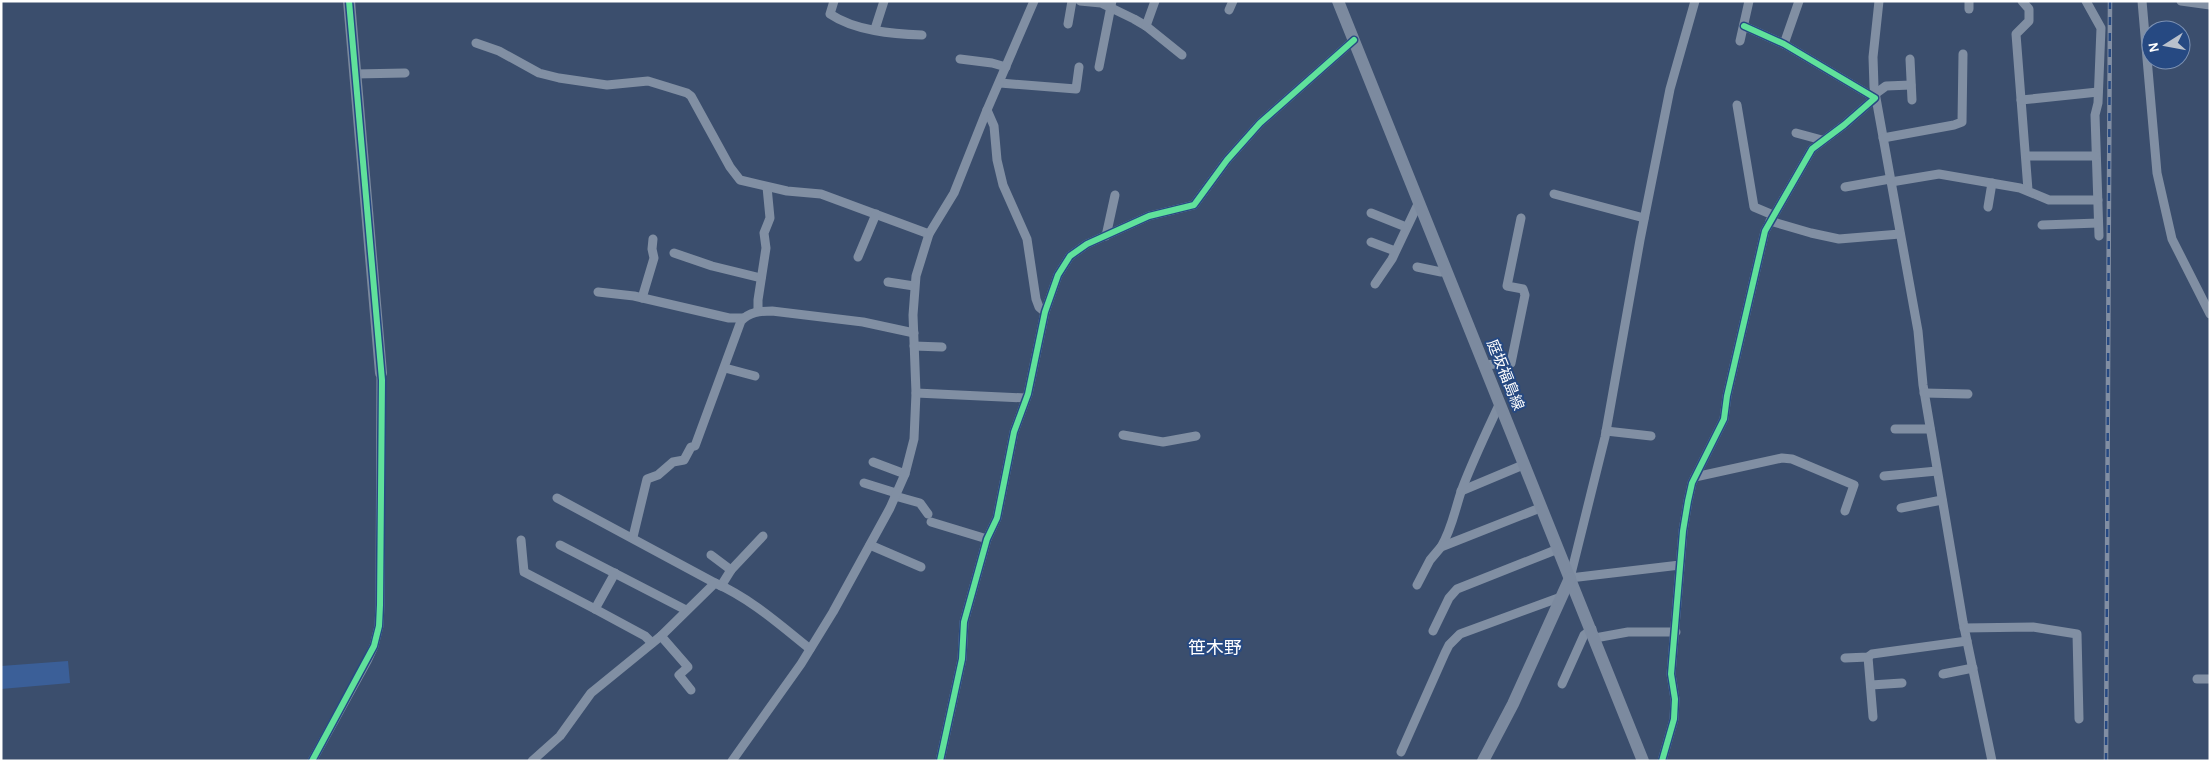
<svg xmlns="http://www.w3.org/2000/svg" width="2211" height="762" font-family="'Alegreya Sans','Noto Sans JP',sans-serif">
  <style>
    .pitch { fill: #3b5f98 }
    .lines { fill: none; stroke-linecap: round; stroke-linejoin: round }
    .street { stroke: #818fa3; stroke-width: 9 }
    .secondary { stroke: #7c8a9f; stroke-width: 12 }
    .rail-casing { stroke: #818ea3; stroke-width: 4.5 }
    .rail { stroke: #264982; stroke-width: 2.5; stroke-dasharray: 8; stroke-linecap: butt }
    .cycleway-casing { stroke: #264982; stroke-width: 9 }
    .cycleway { stroke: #60e19b; stroke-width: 6 }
    .labels { text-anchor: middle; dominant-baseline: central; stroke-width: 4; stroke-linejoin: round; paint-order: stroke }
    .street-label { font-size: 15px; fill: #fff; stroke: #264982 }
    .quarter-label { font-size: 18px; fill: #fff; stroke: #264982 }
  </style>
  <rect width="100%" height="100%" fill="#3b4e6d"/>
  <path class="pitch" d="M68 661 70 683 1 689V666Z"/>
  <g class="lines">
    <g class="street">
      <path d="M834 1 830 14C855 31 893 34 922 35"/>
      <path d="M1080 1 1101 3 1134 19 1146 26 1182 55"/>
      <path d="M1879 1 1873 57 1874 87 1918 331 1923 385 1963 622 1992 761"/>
      <path d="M2022 1 2029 9V21L2016 34 2028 190"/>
      <path d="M2086 1 2101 28 2098 103 2095 115 2099 236"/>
      <path d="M2142 1 2157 173 2172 239 2210 314"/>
      <path d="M2181 1 2210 5"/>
      <path d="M1969 9V1"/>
      <path d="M1229 10 1233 1"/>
      <path d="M1068 24 1072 1"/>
      <path d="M1146 26 1155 1"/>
      <path d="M875 29 884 1"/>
      <path d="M1740 41 1749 1"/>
      <path d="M476 43 499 51 539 73 559 78 607 85 648 81 687 93 691 96 730 167 740 180 787 191 821 194 929 234"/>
      <path d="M1784 44 1799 1"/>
      <path d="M960 59 992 63 1006 67"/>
      <path d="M1910 59 1912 100"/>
      <path d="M1099 67 1112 1"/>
      <path d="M355 74 405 73"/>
      <path d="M1000 83 1076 89 1079 67"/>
      <path d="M1875 94 1886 86 1911 85"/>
      <path d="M2021 100 2098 92"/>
      <path d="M1737 105 1754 207 1773 215"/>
      <path d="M987 110 994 126 997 160 1003 185 1027 239 1036 299 1039 307 1045 312"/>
      <path d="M1796 133 1822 140"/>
      <path d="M1883 138 1954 125 1962 122 1963 54"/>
      <path d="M2026 156H2095"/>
      <path d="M1891 182 1939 174 2020 188 2049 200H2098"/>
      <path d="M1845 187 1890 179"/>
      <path d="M1554 194 1644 218"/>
      <path d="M1988 207 1992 183"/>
      <path d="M1371 213 1406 227"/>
      <path d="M1770 221 1811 233 1839 239 1900 234"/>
      <path d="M2042 225 2098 223"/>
      <path d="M1106 236 1115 195"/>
      <path d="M1371 242 1395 251"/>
      <path d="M674 253 712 266 761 278"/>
      <path d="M858 257 876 214"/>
      <path d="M1417 267 1441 272 1446 270"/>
      <path d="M888 282 914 286"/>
      <path d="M1375 284 1392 259 1419 202"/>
      <path d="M598 292 634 296 729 318H743"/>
      <path d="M642 298 654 258 652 249 653 239"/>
      <path d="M758 311V300L766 248 764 233 770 218 767 187"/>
      <path d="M914 346 942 347"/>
      <path d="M1483 365 1511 363 1525 295 1523 289 1507 286 1521 218"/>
      <path d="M725 368 755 376"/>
      <path d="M916 393 1026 398"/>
      <path d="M1924 393 1968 394"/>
      <path d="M1895 429H1930"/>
      <path d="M1606 431 1651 436"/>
      <path d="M1123 435 1163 442 1196 436"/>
      <path d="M873 462 905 474"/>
      <path d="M1884 476 1937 471"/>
      <path d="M1695 477 1782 458 1792 459 1854 485 1845 511"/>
      <path d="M864 483 896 493"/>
      <path d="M1461 491 1523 465"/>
      <path d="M895 496 920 503 928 514"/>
      <path d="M557 498 715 583"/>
      <path d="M1901 508 1942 500"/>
      <path d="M931 522 987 539"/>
      <path d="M633 537 647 479 658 475 673 462 684 460 691 447 695 446 741 321C749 312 760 311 772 311L863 322 914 333"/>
      <path d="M521 540 524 572 595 609 645 636 652 643"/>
      <path d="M560 545 686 610"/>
      <path d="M870 545 921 567"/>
      <path d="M1441 547C1452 529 1455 509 1462 489 1473 460 1486 433 1499 405"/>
      <path d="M711 555 731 570"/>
      <path d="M1680 565 1570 578 1605 437 1640 240 1670 89 1695 1"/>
      <path d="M1417 585 1430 560 1441 547 1540 508"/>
      <path d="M721 586 731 570 763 536"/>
      <path d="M595 609 615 573"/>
      <path d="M1964 628 2033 627 2077 634 2079 719"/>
      <path d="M1433 631 1449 598 1457 589 1558 549"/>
      <path d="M661 636 688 667 679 675 691 690"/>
      <path d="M1595 638 1628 632H1676"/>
      <path d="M1868 657 1873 717"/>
      <path d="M1845 658 1868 657 1872 654 1967 641"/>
      <path d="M1943 674 1973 668"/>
      <path d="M2197 679H2210"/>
      <path d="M1562 684 1584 635 1592 629"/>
      <path d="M1871 685 1902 683"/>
      <path d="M1401 752 1445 653 1449 645 1460 634 1561 597"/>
      <path d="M312 761 367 661 374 646 379 626 380 605 381 373"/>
      <path d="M532 761 560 736 591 693 661 636 715 583C750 598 780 625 810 649"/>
      <path d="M732 761 801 664 833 612 890 508 905 474 914 439 916 393 913 315 916 276 929 234 954 193 987 110 1034 1"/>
      <path d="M940 761 962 659 964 622 987 539 997 518 1014 432 1028 394 1045 312 1058 275 1070 256 1087 244 1149 216 1194 205 1227 160 1260 123 1354 40"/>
      <path d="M1662 761 1674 719 1675 699 1671 674 1683 531 1688 501 1692 483 1724 419 1727 396 1765 231 1812 149 1844 125 1875 98 1784 44 1744 26"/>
    </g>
    <g class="secondary">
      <path d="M349 1 381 373"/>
      <path d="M1338 1 1643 761"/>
      <path d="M1483 761 1513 704 1570 578"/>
    </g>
    <g class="rail-casing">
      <path id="rail" d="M2106 761 2110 1"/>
    </g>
    <use href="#rail" class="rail"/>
    <g class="cycleway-casing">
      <g id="cycleway">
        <path d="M312 761 374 646 379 626 380 605 382 380 349 1"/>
        <path d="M940 761 962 659 964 622 987 539 997 518 1014 432 1028 394 1045 312 1058 275 1070 256 1087 244 1149 216 1194 205 1227 160 1260 123 1354 40"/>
        <path d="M1662 761 1674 719 1675 699 1671 674 1683 531 1688 501 1692 483 1724 419 1727 396 1765 231 1812 149 1844 125 1875 98 1784 44 1744 26"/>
      </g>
    </g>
    <use href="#cycleway" class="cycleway"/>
  </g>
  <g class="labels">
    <g class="street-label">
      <text transform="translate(1505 375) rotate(68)">庭坂福島線</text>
    </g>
    <g class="quarter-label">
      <text x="1215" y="649">笹木野</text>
    </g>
  </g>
  <rect width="2211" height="762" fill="none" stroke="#ffffff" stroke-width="5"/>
  <g transform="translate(2166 45) rotate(259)"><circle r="24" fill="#264982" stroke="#7d92b4"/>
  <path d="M0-4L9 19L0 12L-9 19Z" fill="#bac1cc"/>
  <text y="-8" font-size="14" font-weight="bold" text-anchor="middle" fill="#ffffff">N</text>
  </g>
</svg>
